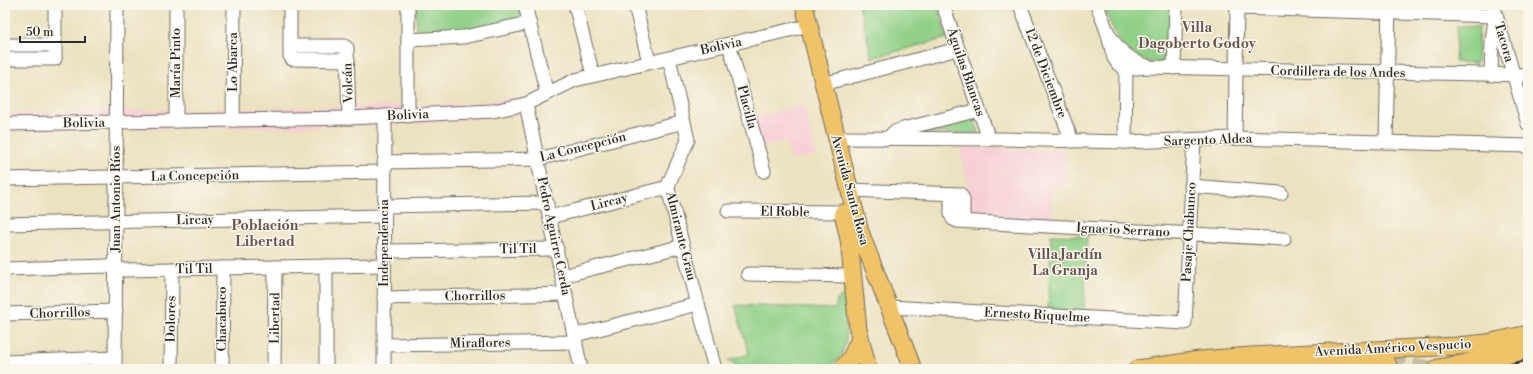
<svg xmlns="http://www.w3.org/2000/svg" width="1533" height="374" font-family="'Libre Bodoni',serif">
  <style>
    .built { fill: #f7cfd5 }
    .green { fill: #90d087; stroke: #5e7e59 }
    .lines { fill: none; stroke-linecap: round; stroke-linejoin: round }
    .major-tunnel { stroke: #c5bda2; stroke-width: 17; stroke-dasharray: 17 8; stroke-linecap: butt }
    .minor-casing { stroke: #6e6b5f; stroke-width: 15 }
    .major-casing { stroke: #6e6b5f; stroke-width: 19 }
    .highway-casing { stroke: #6e6b5f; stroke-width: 21 }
    .minor { stroke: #fff; stroke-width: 13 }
    .major { stroke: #f1c369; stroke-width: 17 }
    .highway { stroke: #f1c369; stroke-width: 19 }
    .rail { stroke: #2b2b2b; stroke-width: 2.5 }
    .labels { text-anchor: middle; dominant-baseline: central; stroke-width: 3; stroke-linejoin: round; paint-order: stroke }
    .street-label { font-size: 13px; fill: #2b2b2b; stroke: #fbf7ec }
    .neighbourhood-label { font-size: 14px; font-weight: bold; fill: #6a5250; stroke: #fbf7ec }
  </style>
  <rect width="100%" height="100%" fill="#fbf7ec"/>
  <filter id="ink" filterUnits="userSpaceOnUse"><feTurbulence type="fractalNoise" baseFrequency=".025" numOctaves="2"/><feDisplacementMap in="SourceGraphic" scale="8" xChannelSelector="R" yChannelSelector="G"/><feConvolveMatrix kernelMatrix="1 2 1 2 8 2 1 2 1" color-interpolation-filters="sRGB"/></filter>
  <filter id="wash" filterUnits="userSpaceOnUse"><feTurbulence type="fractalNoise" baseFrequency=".012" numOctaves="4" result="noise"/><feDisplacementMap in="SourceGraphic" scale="16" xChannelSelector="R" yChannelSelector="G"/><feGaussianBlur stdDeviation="0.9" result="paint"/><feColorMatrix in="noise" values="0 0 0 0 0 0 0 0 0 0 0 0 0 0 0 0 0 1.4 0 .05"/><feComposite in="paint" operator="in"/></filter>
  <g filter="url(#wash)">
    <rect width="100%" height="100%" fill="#ebe2c0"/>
    <g class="built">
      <path d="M516 97 520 115 427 123 300 127 5 131V113L470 104Z"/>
      <path d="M803 105 817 155 791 160 786 142 761 147 753 117Z"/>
      <path d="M961 147 1064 151 1065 185H1052L1051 219 967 216 968 178 963 171Z"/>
    </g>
    <g class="green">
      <path d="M416 5H518L523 25 416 38Z"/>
      <path d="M859 5H937L947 38 872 58Z"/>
      <path d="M1102 5H1171V63L1149 62 1139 58 1120 44Z"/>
      <path d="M1457 26 1479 27 1477 63 1455 62Z"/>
      <path d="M973 115 979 133H904Z"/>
      <path d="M1051 235 1087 236 1084 312 1048 311Z"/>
      <path d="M846 293V341L841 357 832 364 826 366 792 368 746 369 727 361 749 354 735 305 835 309 837 300Z"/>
    </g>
  </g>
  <g filter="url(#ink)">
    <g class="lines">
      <path class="major-tunnel" d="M1388 365H1403L1430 369"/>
      <g class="minor-casing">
        <g id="minor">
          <path d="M290 5V56L292 59 348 60"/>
          <path d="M525 5 547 94"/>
          <path d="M575 5 593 75"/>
          <path d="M635 5 649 62"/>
          <path d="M943 5 989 139"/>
          <path d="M1020 5 1072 141"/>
          <path d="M1097 5 1107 31 1114 58 1118 64 1126 69 1147 67"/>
          <path d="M1493 5 1528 124"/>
          <path d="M1237 8 1496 16"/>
          <path d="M1107 31C1116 49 1129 61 1149 67L1528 75"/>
          <path d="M408 40 464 37 529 23"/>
          <path d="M729 44 764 171"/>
          <path d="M5 45H55"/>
          <path d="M290 46H344L347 48 349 118"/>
          <path d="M669 58 688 140 669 183 668 189 715 369"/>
          <path d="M5 59H55V5"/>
          <path d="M1174 68 1176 5"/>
          <path d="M1491 75 1492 41 1495 20"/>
          <path d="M823 84 958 49"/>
          <path d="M526 104 581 369"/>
          <path d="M408 116V5"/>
          <path d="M233 120 234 5"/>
          <path d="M176 121V5"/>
          <path d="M5 124 349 118 493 111 526 104 575 80 798 28"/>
          <path d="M836 138 1002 139 1125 142 1235 138 1528 146"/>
          <path d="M1235 138 1237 5"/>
          <path d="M887 139 894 132 903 129 979 110"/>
          <path d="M1125 142 1126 69"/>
          <path d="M1386 142 1389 5"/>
          <path d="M384 162 538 159 684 122"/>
          <path d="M5 179 384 172"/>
          <path d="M1191 186 1281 193"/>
          <path d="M849 190 960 194 963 199V221"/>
          <path d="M951 194V215L953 219 957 221 1284 239"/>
          <path d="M384 206 547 203"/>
          <path d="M728 211 843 212"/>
          <path d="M550 217 668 187"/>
          <path d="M5 224 384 216"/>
          <path d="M384 251 557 249"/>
          <path d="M326 266V369"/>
          <path d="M5 269 107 266 124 270 384 265"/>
          <path d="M748 274 852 276"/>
          <path d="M562 276 683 246"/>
          <path d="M384 298 566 294"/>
          <path d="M889 307 1185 323 1194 140"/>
          <path d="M5 314 116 311"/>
          <path d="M575 335 698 304"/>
          <path d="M384 345 576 342"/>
          <path d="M5 362 115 358"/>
          <path d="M115 369 117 5"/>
          <path d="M171 369 172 269"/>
          <path d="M222 369 223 268"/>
          <path d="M274 369 275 267"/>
          <path d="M384 369 385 116"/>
        </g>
      </g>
      <g class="major-casing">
        <g id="major">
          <path d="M804 5 860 232 913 369"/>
          <path d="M843 213 849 239 858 329 868 369"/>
          <path d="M842 369 851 358 860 339"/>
          <path d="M1138 369 1200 360 1251 356 1457 346 1487 343 1528 334"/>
          <path d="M1218 369 1388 365"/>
        </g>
      </g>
      <g class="highway-casing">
        <path id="highway" d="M1438 369 1466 364 1528 349"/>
      </g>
      <use href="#minor" class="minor"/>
      <use href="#major" class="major"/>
      <use href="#highway" class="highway"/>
      <path class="rail" d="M1492 369 1528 360"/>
    </g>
  </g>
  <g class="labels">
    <g class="street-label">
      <text transform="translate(1504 42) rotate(74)">Tacora</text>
      <text transform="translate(721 46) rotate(-13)">Bolivia</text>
      <text transform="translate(233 62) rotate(-90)">Lo Abarca</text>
      <text transform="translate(176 63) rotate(-90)">María Pinto</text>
      <text transform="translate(966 72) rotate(71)">Águilas Blancas</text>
      <text transform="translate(1338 72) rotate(1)">Cordillera de los Andes</text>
      <text transform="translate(1046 73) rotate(69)">12 de Diciembre</text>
      <text transform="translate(348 83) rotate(-92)">Volcán</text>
      <text transform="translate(747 107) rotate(75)">Placilla</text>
      <text transform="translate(408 115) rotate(-3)">Bolivia</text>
      <text transform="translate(84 123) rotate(-1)">Bolivia</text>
      <text transform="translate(1208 140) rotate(-2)">Sargento Aldea</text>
      <text transform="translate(583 147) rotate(-14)">La Concepción</text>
      <text transform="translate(195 176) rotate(-1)">La Concepción</text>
      <text transform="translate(850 190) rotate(75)">Avenida Santa Rosa</text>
      <text transform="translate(116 199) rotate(-90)">Juan Antonio Ríos</text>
      <text transform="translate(609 202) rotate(-14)">Lircay</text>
      <text transform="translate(785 212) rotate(1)">El Roble</text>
      <text transform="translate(195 220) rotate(-1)">Lircay</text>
      <text transform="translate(1123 230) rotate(3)">Ignacio Serrano</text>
      <text transform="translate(1189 232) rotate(-87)">Pasaje Chabunco</text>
      <text transform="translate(554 236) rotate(78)">Pedro Aguirre Cerda</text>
      <text transform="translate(681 236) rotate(76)">Almirante Grau</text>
      <text transform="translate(384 243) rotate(-90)">Independencia</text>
      <text transform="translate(518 249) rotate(-1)">Til Til</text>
      <text transform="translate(194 269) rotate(-1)">Til Til</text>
      <text transform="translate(475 296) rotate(-1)">Chorrillos</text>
      <text transform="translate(60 313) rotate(-2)">Chorrillos</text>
      <text transform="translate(1037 315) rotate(3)">Ernesto Riquelme</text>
      <text transform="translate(275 318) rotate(-89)">Libertad</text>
      <text transform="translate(171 319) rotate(-89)">Dolores</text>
      <text transform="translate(222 319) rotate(-90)">Chacabuco</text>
      <text transform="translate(480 343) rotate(-1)">Miraflores</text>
      <text transform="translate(1393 348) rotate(-3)">Avenida Américo Vespucio</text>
    </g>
    <g class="neighbourhood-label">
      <text x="1197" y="28">Villa<tspan x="1197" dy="16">Dagoberto Godoy</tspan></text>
      <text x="265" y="226">Población<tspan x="265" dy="16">Libertad</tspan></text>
      <text x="1065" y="255">Villa Jardín<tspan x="1065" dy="16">La Granja</tspan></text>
    </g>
  </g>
  <rect width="1533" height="374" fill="none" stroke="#fbf7ec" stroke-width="20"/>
  <path d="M20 36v6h65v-6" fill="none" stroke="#2b2b2b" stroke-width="2"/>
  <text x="26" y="36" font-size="12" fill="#2b2b2b" stroke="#fbf7ec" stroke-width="3" paint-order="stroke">50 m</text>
</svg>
